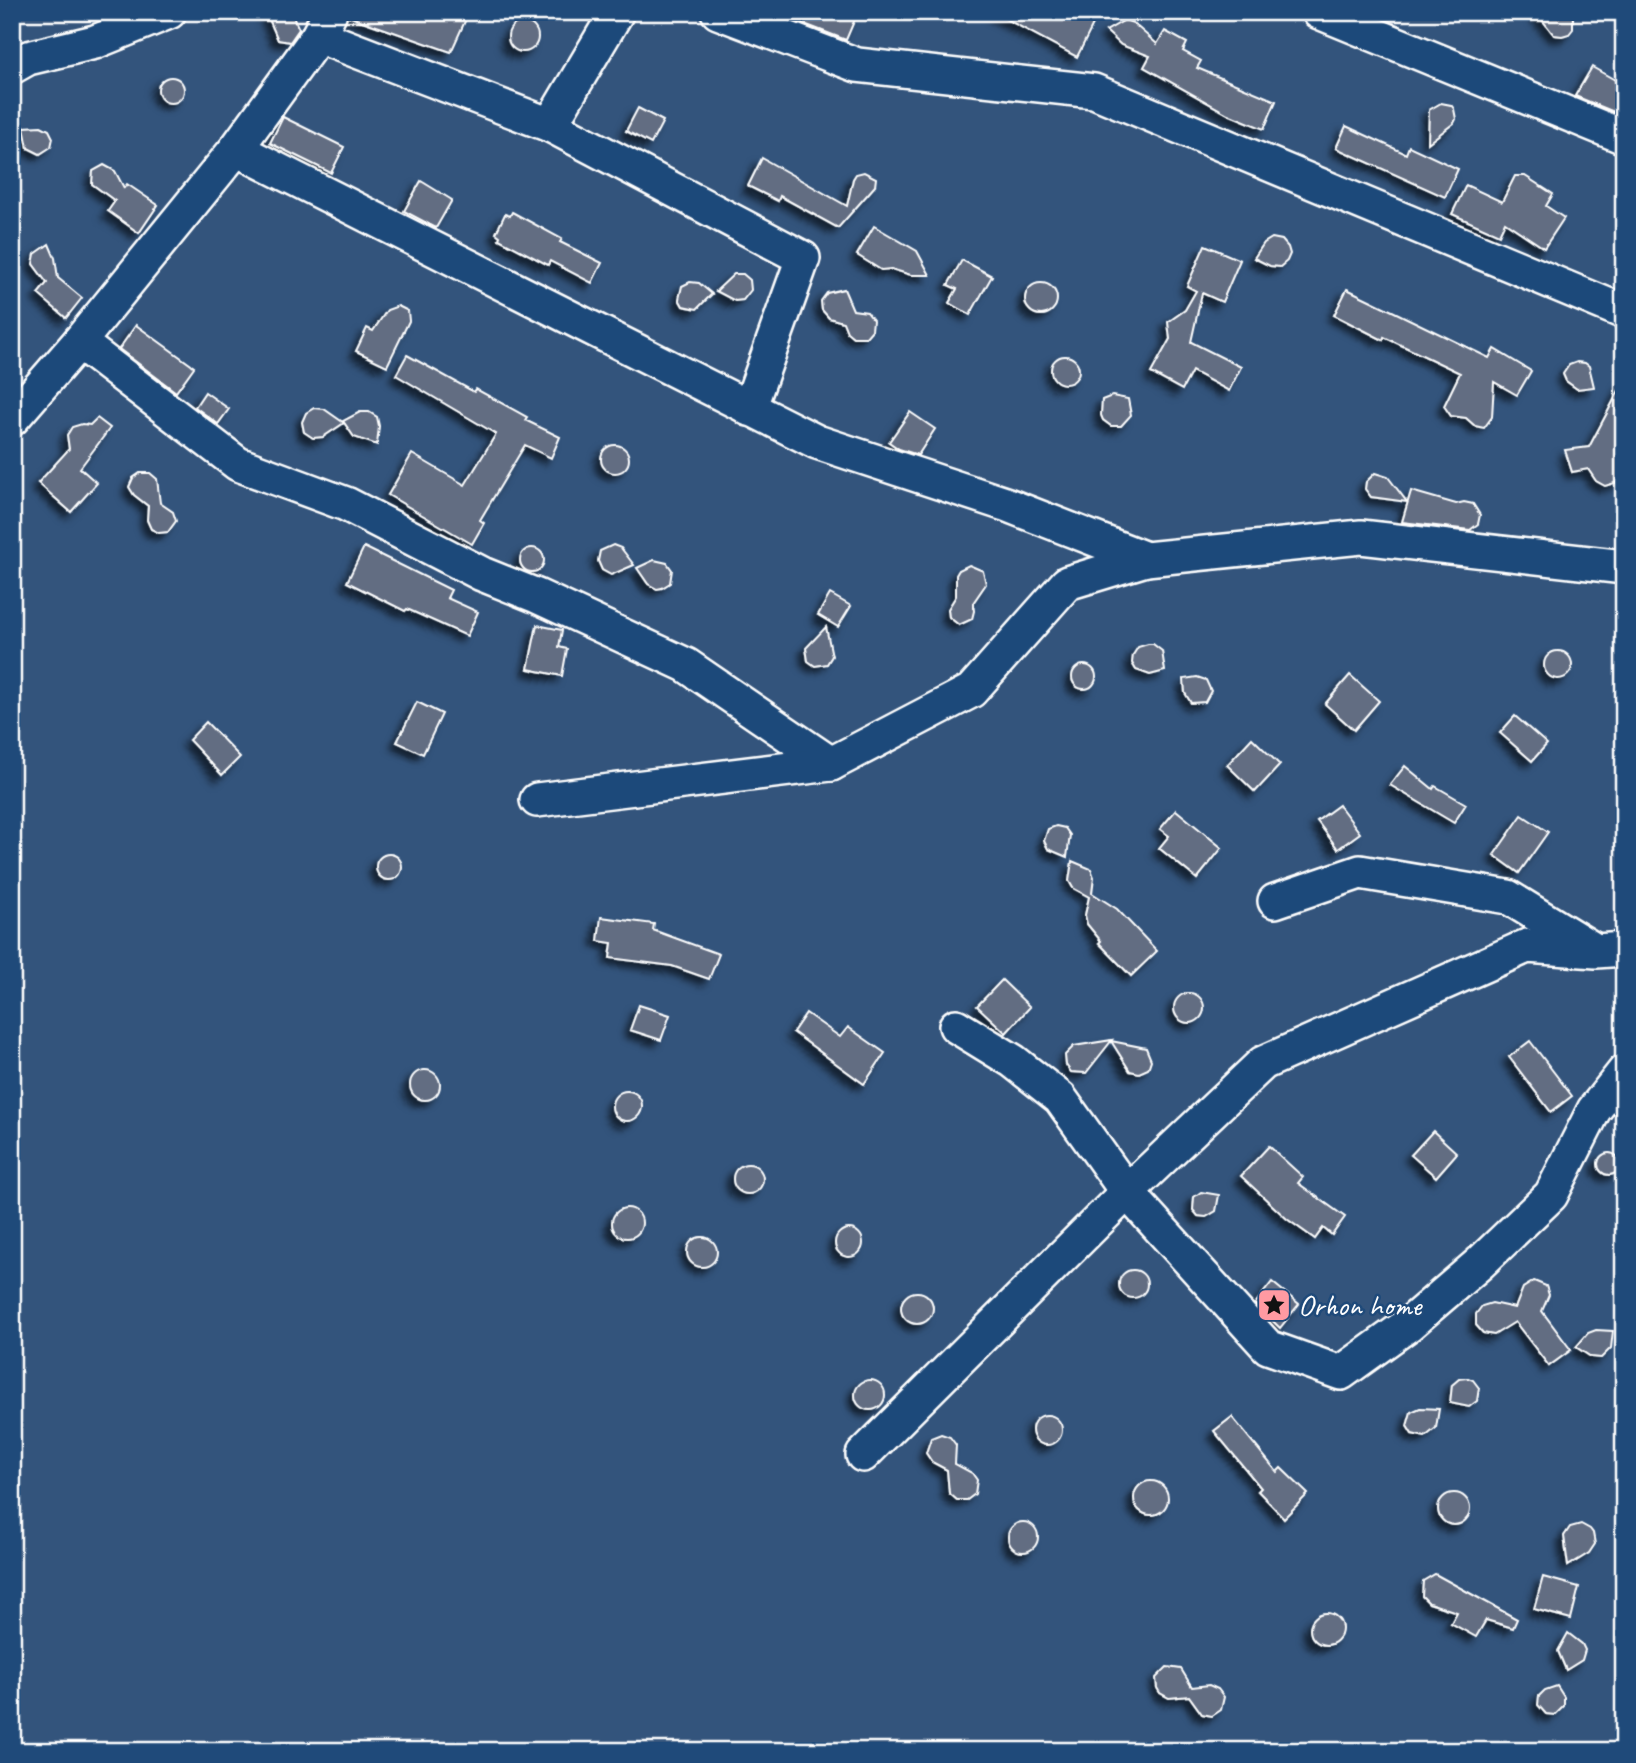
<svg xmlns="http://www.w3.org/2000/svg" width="1636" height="1763" font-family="Caveat,sans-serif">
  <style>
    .building { fill: #626d82; stroke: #fff; stroke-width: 2; filter: url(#shadow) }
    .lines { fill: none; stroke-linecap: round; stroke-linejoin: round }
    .minor-casing { stroke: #fff; stroke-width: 38 }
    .minor { stroke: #1f4a7a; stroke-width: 33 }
    .labels { text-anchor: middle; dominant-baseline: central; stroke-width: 5; stroke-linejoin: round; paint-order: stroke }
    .poi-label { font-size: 30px; fill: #fff; stroke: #1f4a7a; text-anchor: start }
  </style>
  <defs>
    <filter id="shadow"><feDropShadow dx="-6" dy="6" stdDeviation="3.5" flood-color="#0009"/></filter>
  </defs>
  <rect width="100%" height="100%" fill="#33547c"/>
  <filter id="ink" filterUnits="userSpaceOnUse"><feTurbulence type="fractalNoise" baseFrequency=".0143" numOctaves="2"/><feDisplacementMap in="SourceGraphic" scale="14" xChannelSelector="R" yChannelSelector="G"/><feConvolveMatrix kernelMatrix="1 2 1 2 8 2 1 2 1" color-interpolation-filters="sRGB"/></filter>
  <g filter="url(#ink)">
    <g class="building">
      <path d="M266 12H291L299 29 290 42 278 40Z"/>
      <path d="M349 12H451L466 19 451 52 348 16Z"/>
      <path d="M773 12H858L846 40Z"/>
      <path d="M993 12H1069L1093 25 1077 57Z"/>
      <path d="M1536 12H1573V29L1569 34 1562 36 1554 35Z"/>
      <path d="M1125 20 1133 23 1157 44 1165 31 1187 43 1183 51 1201 61 1197 68 1276 101 1264 129 1228 114 1144 67 1150 56 1121 45 1106 31Z"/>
      <circle cx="523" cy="37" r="15"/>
      <path d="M1592 67 1624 85V116L1575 96Z"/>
      <circle cx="171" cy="90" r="13"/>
      <path d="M1441 103 1451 105 1454 109 1456 119 1454 123 1428 143 1429 110Z"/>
      <path d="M638 108 663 121 651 144 626 131Z"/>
      <path d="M283 117 344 147 331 173 270 143Z"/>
      <path d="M41 126 49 130 53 138 51 147 40 154 28 148 24 127Z"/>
      <path d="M1346 126 1406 154 1409 146 1458 169 1445 197 1336 148Z"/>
      <path d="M762 158 847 206 853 179 856 174 864 172 876 178 875 186 838 228 780 196 778 201 748 186Z"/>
      <path d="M104 165 115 171 124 188 127 184 158 205 139 233 108 211 115 201 92 184 93 171Z"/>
      <path d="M1515 176H1525L1553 194 1546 206 1564 218 1544 248 1505 222 1499 235 1452 214 1466 185 1502 202Z"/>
      <path d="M421 181 452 200 436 228 404 211Z"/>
      <path d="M512 212 562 239 560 242 602 263 592 283 550 261 548 265 499 239 500 236 496 233 505 214 510 216Z"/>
      <path d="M874 226 917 251 930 275H911L891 269 881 270 857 255Z"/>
      <path d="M1272 238 1282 240 1288 247 1290 254 1287 261 1280 267 1270 266 1254 258 1264 243Z"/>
      <path d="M49 244 55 258 58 278 82 298 66 318 38 294 47 283 33 264 35 254Z"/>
      <path d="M1205 245 1240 260 1222 302 1202 293 1191 342 1241 367 1229 391 1192 371 1182 390 1151 373 1170 339 1168 322 1185 310 1196 291 1187 286Z"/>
      <path d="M962 260 992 276 970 315 949 303 957 289 948 285Z"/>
      <path d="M734 274H743L750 280 751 290 743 300 735 301 716 291Z"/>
      <path d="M690 282 699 283 712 294 697 309 683 306 679 299 682 286Z"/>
      <circle cx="1041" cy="299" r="16"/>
      <path d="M844 289 853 310 867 312 873 320 872 330 866 337H853L847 332 843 322 829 318 822 310 821 301 827 293Z"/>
      <path d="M1347 289 1489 358 1494 349 1531 371 1517 395 1494 382 1492 417 1484 428 1475 426 1466 418 1451 416 1444 406 1460 373 1384 337 1383 340 1334 315Z"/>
      <path d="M398 306 408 311 409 321 387 366 356 351 367 328 373 331 387 310Z"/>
      <path d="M136 325 194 367 176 392 119 349Z"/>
      <path d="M407 355 474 392 476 389 527 417 525 420 560 437 551 458 525 445 480 520 484 523 472 544 388 495 412 454 465 485 496 434 396 375Z"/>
      <circle cx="1065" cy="370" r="14"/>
      <path d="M1577 362 1585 363 1589 366 1594 387 1577 389 1566 381 1563 374 1569 365Z"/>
      <path d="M1624 381V468L1618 482 1605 486 1596 481 1588 469 1572 472 1565 450 1589 447Z"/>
      <path d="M205 392 229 409 218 424 195 407Z"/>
      <path d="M1112 396 1128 399 1131 415 1121 426H1111L1103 420 1101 415 1102 400Z"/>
      <path d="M314 408 324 409 344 423 323 437 313 438 304 432 302 422 306 413Z"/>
      <path d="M360 412H369L377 417 379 426 377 445 354 437 343 421Z"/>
      <path d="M910 412 935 429 918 455 899 449 889 442Z"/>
      <path d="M97 418 110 428 80 468 97 483 71 512 38 483 69 449 67 435 72 427 82 424 90 425Z"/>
      <circle cx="615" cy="459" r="14"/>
      <path d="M140 473H150L157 479 160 503 173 512 176 521 168 532 159 533 151 529 147 520 148 506 134 495 129 487 133 478Z"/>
      <path d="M1375 473 1388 477 1407 502 1371 497 1365 489 1366 482Z"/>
      <path d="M1411 491 1456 504 1464 502 1473 504 1480 515 1478 524 1470 530 1402 522Z"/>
      <path d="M613 545 621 548 634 565 611 575 602 570 598 561 600 551Z"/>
      <path d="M364 547 451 590 447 598 478 612 467 636 407 609 405 611 347 582Z"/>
      <circle cx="532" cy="560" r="12"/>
      <path d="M654 560 667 563 672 570 670 583 662 588 657 589 648 584 637 568Z"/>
      <path d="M969 565 983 571 986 584 973 603 974 611 972 619 959 625 949 617 948 609 956 596V575L959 570Z"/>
      <path d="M830 594 851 606 838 627 818 615Z"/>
      <path d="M537 625 562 630 559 647 567 649 562 676 528 669Z"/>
      <path d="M826 627 832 656 827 664 815 666 808 661 806 648Z"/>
      <path d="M1148 644H1153L1162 651 1165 671 1150 675 1136 670 1132 663 1133 655 1138 647Z"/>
      <circle cx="1558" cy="665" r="14"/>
      <circle cx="1084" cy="677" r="12"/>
      <path d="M1350 675 1379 701 1354 730 1325 704Z"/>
      <path d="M1197 677 1206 680 1211 691 1205 702 1191 703 1185 693 1184 679Z"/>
      <path d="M417 702 442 714 423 754 397 742Z"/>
      <path d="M1515 716 1547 744 1532 761 1500 733Z"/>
      <path d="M206 722 240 757 222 775 189 740Z"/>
      <path d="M1252 738 1280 765 1255 792 1227 765Z"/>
      <path d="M1405 766 1433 789 1435 786 1466 804 1454 823 1390 785Z"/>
      <path d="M1339 805 1360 833 1338 849 1317 821Z"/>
      <path d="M1176 810 1222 848 1197 879 1159 848 1169 836 1160 829Z"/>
      <path d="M1522 815 1548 832 1519 873 1494 855Z"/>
      <path d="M1056 826 1065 828 1070 835 1067 857 1048 849 1044 841 1048 829Z"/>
      <circle cx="389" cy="867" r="13"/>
      <path d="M1072 861 1091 869 1094 877 1092 893 1117 909 1157 951 1131 976 1099 943 1101 941 1087 924 1085 915 1089 897 1073 888 1069 881Z"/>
      <path d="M601 917 654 924 653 930 719 954 709 979 672 966 610 958 612 943 598 941Z"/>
      <path d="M1002 980 1030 1007 1006 1033 977 1006Z"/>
      <circle cx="1189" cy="1008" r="15"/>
      <path d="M639 1005 670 1015 661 1040 630 1030Z"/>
      <path d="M806 1013 840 1037 848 1027 885 1053 864 1084 793 1032Z"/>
      <path d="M1112 1040 1086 1073 1071 1072 1066 1065 1065 1055 1074 1046Z"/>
      <path d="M1111 1041 1146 1048 1151 1060 1148 1069 1139 1073 1130 1071Z"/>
      <path d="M1530 1041 1572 1096 1551 1112 1509 1057Z"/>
      <circle cx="425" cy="1085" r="15"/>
      <circle cx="627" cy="1106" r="15"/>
      <path d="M1433 1131 1457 1153 1436 1177 1411 1155Z"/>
      <path d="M1269 1146 1303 1177 1298 1183 1345 1217 1332 1235 1323 1228 1315 1239 1287 1219 1241 1176Z"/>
      <circle cx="1609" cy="1164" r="11"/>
      <circle cx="748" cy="1179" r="15"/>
      <path d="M1201 1192 1219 1195 1216 1211 1206 1217 1198 1216 1193 1210 1194 1197Z"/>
      <circle cx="627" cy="1223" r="15"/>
      <circle cx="849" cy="1243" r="14"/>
      <circle cx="702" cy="1252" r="15"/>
      <circle cx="1133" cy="1284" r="14"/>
      <path d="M1534 1281 1546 1286 1549 1295 1542 1311 1571 1350 1549 1366 1515 1322 1494 1335 1483 1333 1476 1325V1314L1482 1306 1492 1303 1515 1308 1523 1288Z"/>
      <path d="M1272 1282 1299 1304 1280 1328 1255 1304Z"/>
      <circle cx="917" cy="1308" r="16"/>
      <path d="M1596 1330 1613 1331 1611 1348 1601 1358 1591 1357 1576 1347 1588 1333Z"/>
      <path d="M1468 1378 1473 1380 1479 1388 1477 1401 1469 1407 1450 1403 1452 1385 1459 1379Z"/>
      <circle cx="870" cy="1395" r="15"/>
      <path d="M1420 1408 1439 1409 1436 1428 1425 1437 1412 1434 1407 1426 1411 1412Z"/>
      <circle cx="1047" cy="1430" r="15"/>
      <path d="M1232 1417 1277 1472 1281 1468 1308 1494 1284 1518 1258 1491 1261 1488 1214 1431Z"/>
      <path d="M941 1434 950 1437 956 1445 955 1464 972 1473 977 1480 975 1494 967 1500H957L949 1493 947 1470 932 1462 926 1453 931 1438Z"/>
      <circle cx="1151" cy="1498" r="17"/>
      <circle cx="1454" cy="1509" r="16"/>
      <circle cx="1023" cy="1537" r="15"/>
      <path d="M1581 1524 1590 1529 1593 1533 1595 1544 1589 1553 1568 1566 1564 1536 1570 1527Z"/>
      <path d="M1435 1574 1517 1619 1513 1628 1486 1620 1476 1637 1451 1623 1457 1612 1429 1603 1422 1596 1423 1581Z"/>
      <path d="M1543 1577 1579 1587 1571 1619 1534 1609Z"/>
      <circle cx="1326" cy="1629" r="16"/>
      <path d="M1568 1633 1582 1644 1585 1650 1582 1660 1566 1670 1558 1651Z"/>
      <path d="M1167 1667 1181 1669 1192 1687 1209 1685 1218 1689 1224 1697 1221 1710 1212 1716 1202 1714 1189 1696 1169 1698 1160 1693 1157 1688 1156 1678Z"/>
      <path d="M1557 1686 1564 1697V1706L1555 1715 1546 1714 1538 1705 1539 1696 1545 1690Z"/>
    </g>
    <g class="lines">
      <g class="minor-casing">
        <g id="minor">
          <path d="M718 12 857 65 1094 91 1624 312"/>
          <path d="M1319 12 1624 137"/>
          <path d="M318 36 550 125 803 258 749 409"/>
          <path d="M12 67 28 58 95 42 169 12"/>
          <path d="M550 125 617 12"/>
          <path d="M236 149 817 442 1005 504 1146 559 1361 537 1624 567"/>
          <path d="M79 342 238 464 346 504 482 574 537 596 686 665 831 764"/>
          <path d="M12 419 79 342 236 149 318 36 330 12"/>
          <path d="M537 800 831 764 971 691 1067 583 1146 559"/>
          <path d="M1275 901 1360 872 1508 897 1591 948"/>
          <path d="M956 1026 1013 1061 1060 1098 1127 1192 1268 1347 1341 1373 1409 1324 1480 1263 1551 1195 1594 1110 1624 1072"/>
          <path d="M863 1455 1127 1192 1263 1063 1527 946 1596 951 1624 949"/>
        </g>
      </g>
      <use href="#minor" class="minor"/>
    </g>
  </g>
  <defs>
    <g id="sight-square" transform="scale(1.75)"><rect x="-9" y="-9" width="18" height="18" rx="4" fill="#ff9aa2" stroke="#1f4a7a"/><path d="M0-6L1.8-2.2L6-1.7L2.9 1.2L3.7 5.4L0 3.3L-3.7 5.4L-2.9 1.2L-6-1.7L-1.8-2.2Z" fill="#111"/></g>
  </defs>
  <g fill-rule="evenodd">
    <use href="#sight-square" x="1274" y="1305"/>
  </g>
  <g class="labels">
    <g class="poi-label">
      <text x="1298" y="1305">Orhon home</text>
    </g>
  </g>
  <rect width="1636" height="1763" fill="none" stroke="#1f4a7a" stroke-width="42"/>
  <rect x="21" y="21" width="1594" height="1721" fill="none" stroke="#fff" stroke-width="2.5" filter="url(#ink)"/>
</svg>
